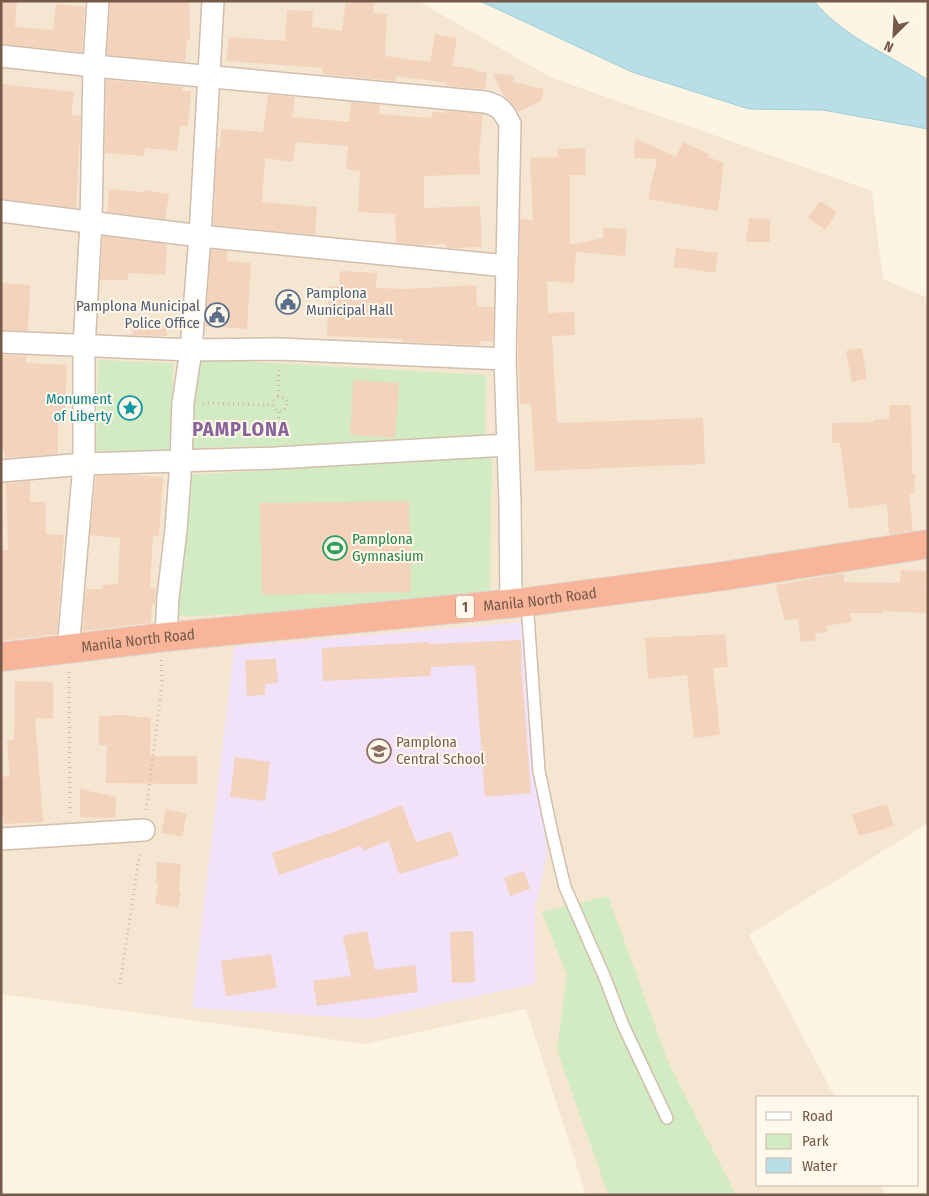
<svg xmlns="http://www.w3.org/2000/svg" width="929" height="1196" font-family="'Fira Sans Condensed',sans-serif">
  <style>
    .residential { fill: #f5e6d2 }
    .education { fill: #f1e1f9 }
    .green { fill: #d2ebc2 }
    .water { fill: #b8dfe7; stroke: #9eced9 }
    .building { fill: #f3d3bb }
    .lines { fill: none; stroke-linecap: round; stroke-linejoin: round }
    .lane-casing { stroke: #d1bead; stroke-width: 14 }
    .street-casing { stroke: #d1bead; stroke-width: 24 }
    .highway-casing { stroke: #dbd4d0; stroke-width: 30 }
    .path { stroke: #d8b69e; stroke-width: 3; stroke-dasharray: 1 4; stroke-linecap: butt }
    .lane { stroke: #fff; stroke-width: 11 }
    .street { stroke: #fff; stroke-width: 21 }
    .highway { stroke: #f9b599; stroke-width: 28 }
    .labels { text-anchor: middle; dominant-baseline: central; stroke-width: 4; stroke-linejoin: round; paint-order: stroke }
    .shield { fill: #fff8eb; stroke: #9f897a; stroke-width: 1 }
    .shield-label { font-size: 14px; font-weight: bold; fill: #765a49 }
    .service-label { font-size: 15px; fill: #4e5e75; stroke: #fff8eb; text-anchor: start }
    .culture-label { font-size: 15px; fill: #0d838f; stroke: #fff8eb; text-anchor: end }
    .leisure-label { font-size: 15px; fill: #27864d; stroke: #fff8eb; text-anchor: start }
    .street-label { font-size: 15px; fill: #765a49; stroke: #fff8eb }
    .education-label { font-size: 15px; fill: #785e54; stroke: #fff8eb; text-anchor: start }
    .district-label { font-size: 20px; font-weight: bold; letter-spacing: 1px; fill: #89649a; stroke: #fff8eb }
  </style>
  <rect width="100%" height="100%" fill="#fdf4e4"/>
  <path class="residential" d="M1 1H418L552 78 872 191 883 279 928 298V823L749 935 835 1097H758V1185H881L886 1195H586L526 1009 364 1044 1 994Z"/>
  <path class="education" d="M523 622 547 855 535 909V984L369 1019 192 1008 234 647Z"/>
  <g class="green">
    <path d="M198 359 486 375 485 440 186 448Z"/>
    <path d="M98 360 173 363 171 453 96 451Z"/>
    <path d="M492 457 490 594 391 609 167 617 188 475Z"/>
    <path d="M608 896 668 1062 736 1195 608 1194 557 1050 567 975 542 912Z"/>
  </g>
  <path class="water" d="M480 1H814C844 38 889 54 928 80V129L823 110 749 109 632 72Z"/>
  <g class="building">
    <path d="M1 1H17L15 27 53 30 56 4 85 7 82 52 1 44Z"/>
    <path d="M110 1H189L190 40H187L185 62 107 55Z"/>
    <path d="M346 1H375L373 13 387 14 385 56 430 62 435 34 457 38 452 66 475 69V71L487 73 485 89 447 86V83L397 76 396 81 322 74 323 68 226 61 229 37 285 41 287 10 313 11 312 27 342 31Z"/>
    <path d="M493 73 514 76 513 82 544 89 541 101 518 112 510 101 503 95Z"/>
    <path d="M106 80 183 87 182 91H191L188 126H180L177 151 145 148 144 156 105 153Z"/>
    <path d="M1 84 74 92 71 115 81 116 76 208 1 199Z"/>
    <path d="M268 95 295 97 292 117 349 122 351 102 380 105 379 114 432 118V112L444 113 445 111 483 114 479 153 480 174 424 176V208L480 206 482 247 448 248H446V244L419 245 396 243 395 214 358 212 360 171 346 169 348 146 296 142 293 162 265 158 262 202 317 207 315 235 213 225 217 148H220L221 129 263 132Z"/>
    <path d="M635 138 676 157 683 142 709 154 708 157 724 163 718 211 648 199 657 159 634 158Z"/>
    <path d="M585 148 586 175H570V245L603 238V228L627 229 625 256 576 252 574 283 547 281 548 313 574 312 575 335 552 336 557 423 703 418 705 464 535 471 531 403 520 404 518 357 520 219 533 220 530 158 558 157 557 149Z"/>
    <path d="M109 189 144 192V190L169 194 165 219 107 212Z"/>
    <path d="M820 201 837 212 825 230 808 218Z"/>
    <path d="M749 218 770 219V242H746Z"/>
    <path d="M103 236 167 244 165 275 128 273V280H100Z"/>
    <path d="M676 248 718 253 715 273 674 267Z"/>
    <path d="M211 250 227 251V261L251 263 247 329 205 326Z"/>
    <path d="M340 271 377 273 376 288 406 289 476 285 477 307H494L493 341H479L480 345 402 342V339L327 336 329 286H339Z"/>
    <path d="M1 283 30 285 28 331 1 330Z"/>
    <path d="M133 323 167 325V336L132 335Z"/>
    <path d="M862 348 867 379 852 382 846 351Z"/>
    <path d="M1 355 27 356 26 363 67 365 65 412H58V454L5 458V451H1Z"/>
    <path d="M353 380 399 383 395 438 350 435Z"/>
    <path d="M889 405H911L912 474H915L914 494 909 493 913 531 889 534 887 504 849 509 840 443H832V423L874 422V420L889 419Z"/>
    <path d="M122 475 163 477 159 536H153L150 588H155L156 594 155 603 152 604 151 623 82 631 86 589H102V585L118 584 120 538 90 535 96 476Z"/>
    <path d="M30 481V502H45L46 534 64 535 57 634 1 641V550H8L6 483Z"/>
    <path d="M409 501 411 592 262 595 260 503Z"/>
    <path d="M901 570 927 571 926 595H928V613L882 611V613H850L851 622 826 626 827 632 815 633 816 640 801 642 798 619 784 620 776 585 843 573 844 582 900 583Z"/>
    <path d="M725 634 728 667 713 668 720 735 694 738 687 675 648 679 645 638Z"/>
    <path d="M521 640 522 663H521L531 793 485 797 475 665 431 667V676L323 681 322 648 429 642V644Z"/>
    <path d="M276 659 278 683 265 684V695L247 696 245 660Z"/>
    <path d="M15 681 53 682V719L35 718 43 822 4 824 3 817H1V777L10 776 7 741 14 740Z"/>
    <path d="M122 715 151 718 150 756H197V784L106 783 107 745H99V716Z"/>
    <path d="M235 757 270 762 265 801 230 797Z"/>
    <path d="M80 789 116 797 115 818 80 817Z"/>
    <path d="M887 804 894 826 859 836 852 814Z"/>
    <path d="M402 805 416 842 451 831 459 856 399 874 389 841 363 851 361 846 279 875 272 853 353 825Z"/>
    <path d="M166 809 187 814 182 837 161 833Z"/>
    <path d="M157 862 181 864 179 892H181L178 907 155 904 158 885 156 884Z"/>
    <path d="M524 871 530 889 510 896 504 878Z"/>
    <path d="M367 931 375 970 415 965 418 992 317 1006 313 981 351 976 343 936Z"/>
    <path d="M473 931 475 982 452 983 450 932Z"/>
    <path d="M271 954 277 988 226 996 221 961Z"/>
  </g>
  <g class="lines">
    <g class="lane-casing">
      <path id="lane" d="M527 602 539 771 552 833 565 887 605 978 623 1025 667 1118"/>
    </g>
    <g class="street-casing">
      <g id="street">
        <path d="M1 56 94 66 485 102C499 105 504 111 510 124L505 359 510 503 511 603"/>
        <path d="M1 211 200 236 507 266"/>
        <path d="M1 342 191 350 279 349 505 359"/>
        <path d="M1 471 84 464 275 458 508 445"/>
        <path d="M166 637 168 597 176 530 181 460 183 403 191 350 200 236 213 1"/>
        <path d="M68 650 84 464V347L91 222 94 66 98 1"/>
        <path d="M1 839 144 830"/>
      </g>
    </g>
    <g class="highway-casing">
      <g id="highway">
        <path id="s1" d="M1 657 166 637 527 602 724 576 928 544"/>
      </g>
    </g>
    <g class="path">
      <path d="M278 396 279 369"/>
      <circle cx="280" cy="404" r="7"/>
      <path d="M203 403 272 405"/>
      <path d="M277 438 279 411"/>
      <path d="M69 672 70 816"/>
      <path d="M146 810 162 685 161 660"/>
      <path d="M120 984 140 851"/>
    </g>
    <use href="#lane" class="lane"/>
    <use href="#street" class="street"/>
    <use href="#highway" class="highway"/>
  </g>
  <defs>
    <g id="civic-ring" transform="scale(1.25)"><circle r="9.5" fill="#fff8eb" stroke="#5c6f8a" stroke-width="1.5"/><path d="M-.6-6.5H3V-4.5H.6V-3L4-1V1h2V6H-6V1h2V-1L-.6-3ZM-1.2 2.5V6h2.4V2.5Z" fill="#5c6f8a"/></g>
    <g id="sight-ring" transform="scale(1.25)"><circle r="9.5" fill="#fff8eb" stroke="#0f9aa8" stroke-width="1.5"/><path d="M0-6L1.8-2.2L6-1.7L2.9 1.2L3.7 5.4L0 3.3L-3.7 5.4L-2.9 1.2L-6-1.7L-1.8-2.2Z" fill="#0f9aa8"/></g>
    <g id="stadium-ring" transform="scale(1.25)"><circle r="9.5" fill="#fff8eb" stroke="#2e9e5b" stroke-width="1.5"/><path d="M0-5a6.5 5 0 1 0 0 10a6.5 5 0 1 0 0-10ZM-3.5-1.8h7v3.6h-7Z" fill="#2e9e5b"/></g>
    <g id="school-ring" transform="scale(1.25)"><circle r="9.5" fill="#fff8eb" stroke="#8d6e63" stroke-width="1.5"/><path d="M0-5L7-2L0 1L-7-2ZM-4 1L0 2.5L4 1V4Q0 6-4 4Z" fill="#8d6e63"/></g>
  </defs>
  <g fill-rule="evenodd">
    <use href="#civic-ring" x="288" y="302"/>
    <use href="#civic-ring" x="217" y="315"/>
    <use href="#sight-ring" x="130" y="408"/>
    <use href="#stadium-ring" x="335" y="548"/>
    <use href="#school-ring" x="379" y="751"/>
  </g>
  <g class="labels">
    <rect class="shield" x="456" y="595.5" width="18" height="23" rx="4"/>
    <g class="shield-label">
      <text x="465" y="607">1</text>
    </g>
    <g class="service-label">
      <text x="306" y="293">Pamplona<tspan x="306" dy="17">Municipal Hall</tspan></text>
      <text x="200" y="306" text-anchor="end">Pamplona Municipal<tspan x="200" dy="17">Police Office</tspan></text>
    </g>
    <g class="culture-label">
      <text x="112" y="399">Monument<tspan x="112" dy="17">of Liberty</tspan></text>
    </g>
    <g class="leisure-label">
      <text x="352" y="539">Pamplona<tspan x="352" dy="17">Gymnasium</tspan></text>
    </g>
    <g class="street-label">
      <text stroke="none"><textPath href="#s1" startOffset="542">Manila North Road</textPath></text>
      <text stroke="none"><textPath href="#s1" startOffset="138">Manila North Road</textPath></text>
    </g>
    <g class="education-label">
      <text x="396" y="742">Pamplona<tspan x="396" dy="17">Central School</tspan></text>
    </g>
    <g class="district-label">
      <text x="241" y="429">PAMPLONA</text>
    </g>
  </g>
  <rect width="929" height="1196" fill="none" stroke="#765a49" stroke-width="5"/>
  <rect x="756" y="1096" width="162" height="90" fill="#fff8eb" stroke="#c8b9aa"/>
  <rect x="766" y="1112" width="25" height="8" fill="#ffffff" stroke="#c8b9aa"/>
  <text x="802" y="1121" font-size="15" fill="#765a49">Road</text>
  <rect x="766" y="1134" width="25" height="15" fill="#d2ebc2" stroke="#c8b9aa"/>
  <text x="802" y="1146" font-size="15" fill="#765a49">Park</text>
  <rect x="766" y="1158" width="25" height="15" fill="#b8dfe7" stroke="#c8b9aa"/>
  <text x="802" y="1171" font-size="15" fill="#765a49">Water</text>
  <g transform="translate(894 35) rotate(204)" stroke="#fff8eb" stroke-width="4" paint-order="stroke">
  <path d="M0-4L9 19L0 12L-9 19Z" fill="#765a49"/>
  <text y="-8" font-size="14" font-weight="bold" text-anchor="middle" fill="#765a49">N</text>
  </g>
</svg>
